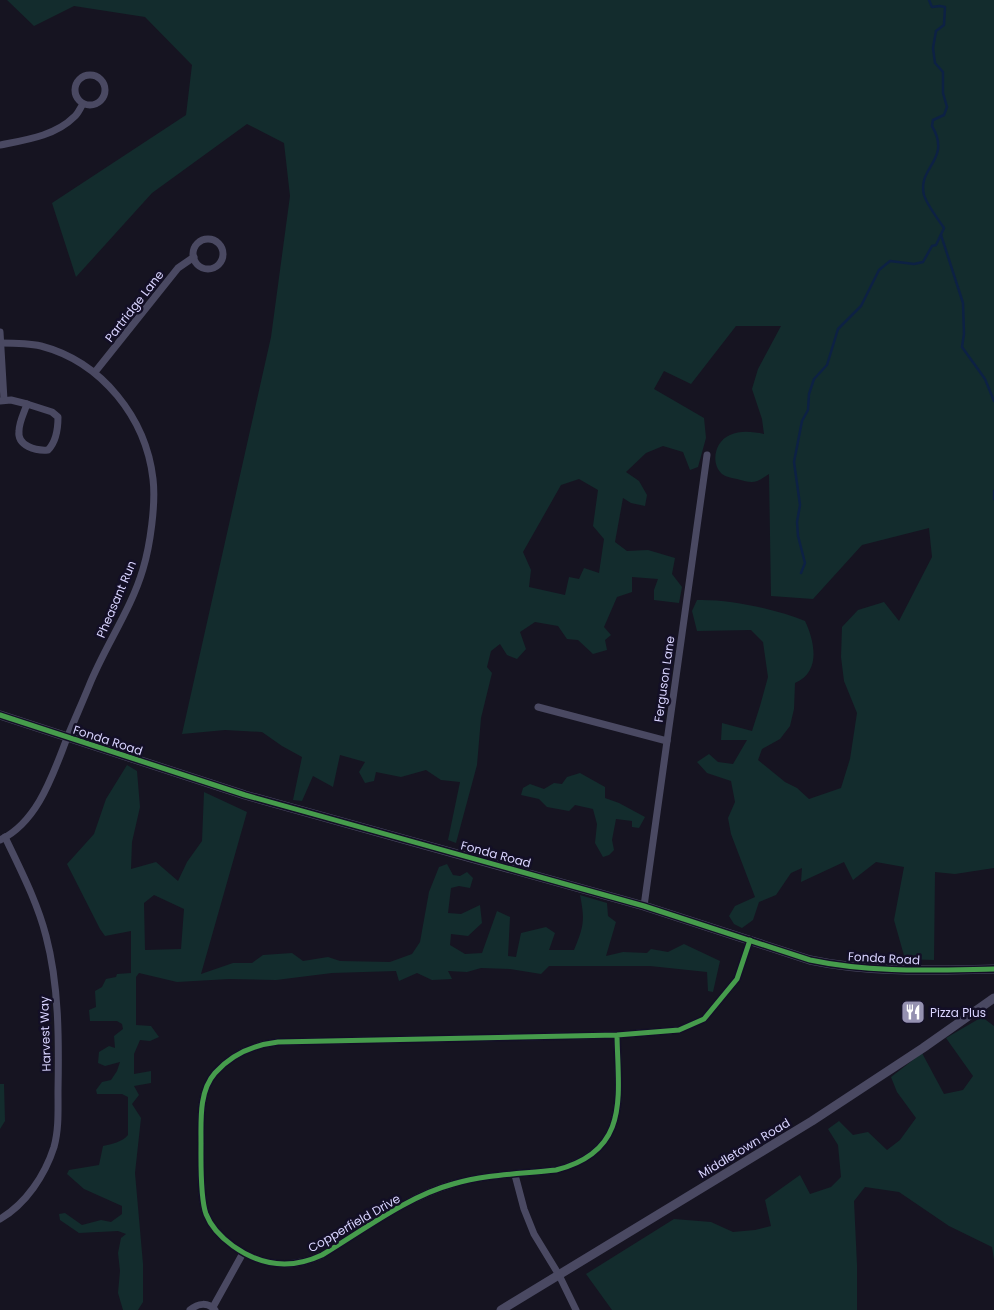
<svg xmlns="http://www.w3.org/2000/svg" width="994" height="1310" font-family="Poppins,sans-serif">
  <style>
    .green { fill: #132c2d; fill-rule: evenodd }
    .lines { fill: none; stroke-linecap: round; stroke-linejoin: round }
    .stream { stroke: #0d2144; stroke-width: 2.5 }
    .minor { stroke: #4a4962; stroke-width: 7 }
    .tertiary { stroke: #4a4962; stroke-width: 9 }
    .cycleway-casing { stroke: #130f26; stroke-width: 8 }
    .cycleway { stroke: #469c4c; stroke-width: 5 }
    .labels { text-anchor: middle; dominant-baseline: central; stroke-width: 5; stroke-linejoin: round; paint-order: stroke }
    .street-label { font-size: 12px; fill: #d9d4ff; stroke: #130f26 }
    .poi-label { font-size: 12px; fill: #d9d4ff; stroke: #130f26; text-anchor: start }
  </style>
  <rect width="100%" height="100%" fill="#161421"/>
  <g class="green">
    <path d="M7 0H994V868L955 874 935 872 934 960 905 959 894 920 904 867 876 862 853 880 844 862 801 882 802 868 791 873 776 895 759 902 753 920 742 928 734 924 729 916 735 906 755 897 731 834 728 818 735 802 731 781 707 773 697 762 709 754 718 762 733 764 747 740H721L722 723 752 731 760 706 768 677 763 642 751 630 697 631 692 611 697 600C730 599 775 609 805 621 815 642 821 672 795 683L794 709 790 726 780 739 762 749 758 760 785 782 797 788 809 799 841 788 850 759 857 713 844 681 841 657 842 627 858 610 884 602 899 621 932 557 929 528 862 545 813 599 771 596 769 474C755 483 754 484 737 479 732 478 726 477 722 474 710 463 715 441 730 435 741 430 753 432 764 434L762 419 752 389 758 369 781 326H736L691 384 664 371 654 389 704 418 706 438 698 467 690 470 683 452 663 446 646 453 626 472 639 481 647 495 645 506 631 503 623 498 615 542 627 551 648 550 675 558 672 574 682 587 679 603 654 600V590L658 579 632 577V592L617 597 604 627 611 635 605 640 607 650 593 654 578 640 567 639 558 626 535 622 520 632 526 649 517 659 507 655 500 644 491 651 487 667 492 673 481 718 477 765 456 843 448 840 460 782 441 780 426 770 401 777 376 772 374 781 365 783 359 772 365 762 340 755 333 787 313 776 302 801 293 800 302 757 282 746 262 732 225 730 182 734 271 337 290 196 284 143 247 124 152 193 76 277 52 203 186 115 192 65 145 17 74 6 34 26ZM579 479 598 490 593 526 604 539 599 573 584 568 579 579 569 577 565 595 529 587 531 570 523 552 561 485Z"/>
    <path d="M127 765 137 771 140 807 132 842 131 869 156 862 178 881 187 862 202 841 204 792 247 812 201 974 233 963H252L263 955 292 953 303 961 328 957 340 961 390 962 412 954 420 942 429 892 439 867 447 864 453 875 460 876 467 872 473 878 470 888 459 886 451 888 448 913 461 914 480 905 482 923 468 936 451 934 450 945 465 954 482 953 497 911 510 917 508 956 516 957 521 933 546 927 555 933 549 950H574C584 926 585 920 580 895L607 903 608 916 616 922 606 956 623 952 647 953 651 949 668 952 684 944 720 961 713 992 708 991 707 972 650 966H549L541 974 510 969 481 968 467 972 448 971 452 979 432 980 417 973 399 981 396 971 332 973 276 980 229 979 177 982 139 973 136 977V1025L151 1026 159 1037 150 1041 140 1040 134 1054V1074L151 1071V1083L134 1086 139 1095 132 1104 141 1118 135 1173 143 1264V1302L138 1310H123L118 1293 120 1271 118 1253 121 1238 126 1234 118 1231 79 1233 60 1220 59 1214 65 1213 82 1225 101 1220 111 1222 122 1214V1206L84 1189 67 1174 69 1170 99 1165 103 1146C112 1144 122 1142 128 1135V1097L122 1094H97L96 1090 102 1082 111 1080 117 1071 120 1062 105 1066 98 1063 99 1052 109 1046 115 1048 114 1036 123 1029 122 1024 117 1021H90L89 1010 96 1007 95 991 102 987 106 979 116 977 117 974 131 973V931L105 936 100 929 67 864 94 834 106 799ZM154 895 184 909 181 949 145 950 144 903Z"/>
    <path d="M580 773 605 787V798L619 803 645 817 639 828 632 827V821L616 819 612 840 614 850 609 855 603 857 595 843 597 824 593 809 575 805 569 811 547 807 539 799 521 795 523 788 530 784 544 789 554 783 562 784 567 777Z"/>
    <path d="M982 1017 994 1026V1260L992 1247 949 1226 899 1192 865 1187 854 1201 857 1265V1310H612L586 1274 674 1219 711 1222 733 1232 755 1230 771 1226 765 1200 800 1175 810 1194 831 1187 841 1177 838 1145 828 1129 839 1121 853 1135 868 1132 887 1150 900 1140 916 1118 897 1092 891 1077 922 1053 944 1094 963 1090 973 1076 946 1038Z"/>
    <path d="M0 1084H4L5 1121 0 1129Z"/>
  </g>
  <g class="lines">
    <g class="stream">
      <path d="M941 235 963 303 964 334 962 347 985 379 994 401"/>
      <path d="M994 491V499"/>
      <path d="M801 573 805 563 798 536 797 522 800 505 794 462 802 421 808 410 809 394 814 379 827 365 838 329 861 306 879 270 890 261 914 264 923 262 932 246 936 245 944 228C939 221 926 202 924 195 917 167 952 160 932 126L933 120 944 115 947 107 943 93V72L935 63 933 48 936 31 944 25 945 7 940 6 932 7 929 0"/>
    </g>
    <g class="minor">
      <circle cx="90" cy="90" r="15"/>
      <path d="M0 145C25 140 55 136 74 117 78 114 80 108 83 104"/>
      <circle cx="208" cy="254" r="15"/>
      <path d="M0 332 4 400"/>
      <path d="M0 343C14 343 28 343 41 346 102 362 146 418 153 479 156 504 150 546 143 569 131 610 105 646 89 686 82 703 74 721 67 738 53 774 38 822 0 840"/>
      <path d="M95 372 178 268 194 257"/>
      <path d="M0 401 11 400 27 404"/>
      <path d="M27 404 52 412 58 417C58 428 56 442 48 450 36 451 17 446 19 431 19 422 24 413 27 404Z"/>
      <path d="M538 707 667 741"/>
      <path d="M644 906 707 455"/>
      <path d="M617 1035C618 1096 631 1151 556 1170 522 1174 486 1174 453 1184 408 1196 362 1231 322 1255 290 1270 261 1266 233 1246 222 1238 211 1227 206 1214 200 1197 201 1162 201 1143 201 1120 199 1091 215 1073 232 1054 253 1045 278 1042L617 1035 679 1030 704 1019 737 979 750 940"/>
      <path d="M515 1175 524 1209 534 1234 559 1275 576 1310"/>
      <path d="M0 1219C26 1204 45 1175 54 1147 59 1129 58 1110 58 1091 59 1040 59 985 46 936 37 901 20 869 5 837"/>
      <path d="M213 1307 243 1253"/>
      <path d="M190 1310C198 1303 208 1302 215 1310"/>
    </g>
    <g class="tertiary">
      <path d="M0 715 245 795 644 906 810 960C871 973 933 970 994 969"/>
      <path d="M501 1310 812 1121 923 1048 994 998"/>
    </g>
    <g class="cycleway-casing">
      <g id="cycleway">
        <path d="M0 715 245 795 644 906 810 960C871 973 933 970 994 969"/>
        <path d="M617 1035C618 1096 631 1151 556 1170 522 1174 486 1174 453 1184 408 1196 362 1231 322 1255 290 1270 261 1266 233 1246 222 1238 211 1227 206 1214 200 1197 201 1162 201 1143 201 1120 199 1091 215 1073 232 1054 253 1045 278 1042L617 1035 679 1030 704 1019 737 979 750 940"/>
      </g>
    </g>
    <use href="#cycleway" class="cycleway"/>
  </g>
  <defs>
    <g id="restaurant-square" transform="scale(1.25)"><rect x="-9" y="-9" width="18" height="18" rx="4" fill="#9591b1" stroke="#130f26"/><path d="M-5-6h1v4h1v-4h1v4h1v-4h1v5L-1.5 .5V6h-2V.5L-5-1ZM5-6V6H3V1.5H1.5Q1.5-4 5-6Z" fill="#fff"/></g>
  </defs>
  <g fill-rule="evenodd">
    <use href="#restaurant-square" x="913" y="1012"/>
  </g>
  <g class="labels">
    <g class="street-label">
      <text transform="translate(134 306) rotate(-52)">Partridge Lane</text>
      <text transform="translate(116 599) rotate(-67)">Pheasant Run</text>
      <text transform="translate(664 679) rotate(-82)">Ferguson Lane</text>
      <text transform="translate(108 740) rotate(18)">Fonda Road</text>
      <text transform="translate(496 854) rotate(15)">Fonda Road</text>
      <text transform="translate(884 958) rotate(3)">Fonda Road</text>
      <text transform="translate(45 1034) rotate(-92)">Harvest Way</text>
      <text transform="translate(744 1148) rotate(-31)">Middletown Road</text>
      <text transform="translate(354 1223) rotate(-30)">Copperfield Drive</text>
    </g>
    <g class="poi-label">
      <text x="930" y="1012">Pizza Plus</text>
    </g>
  </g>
</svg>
